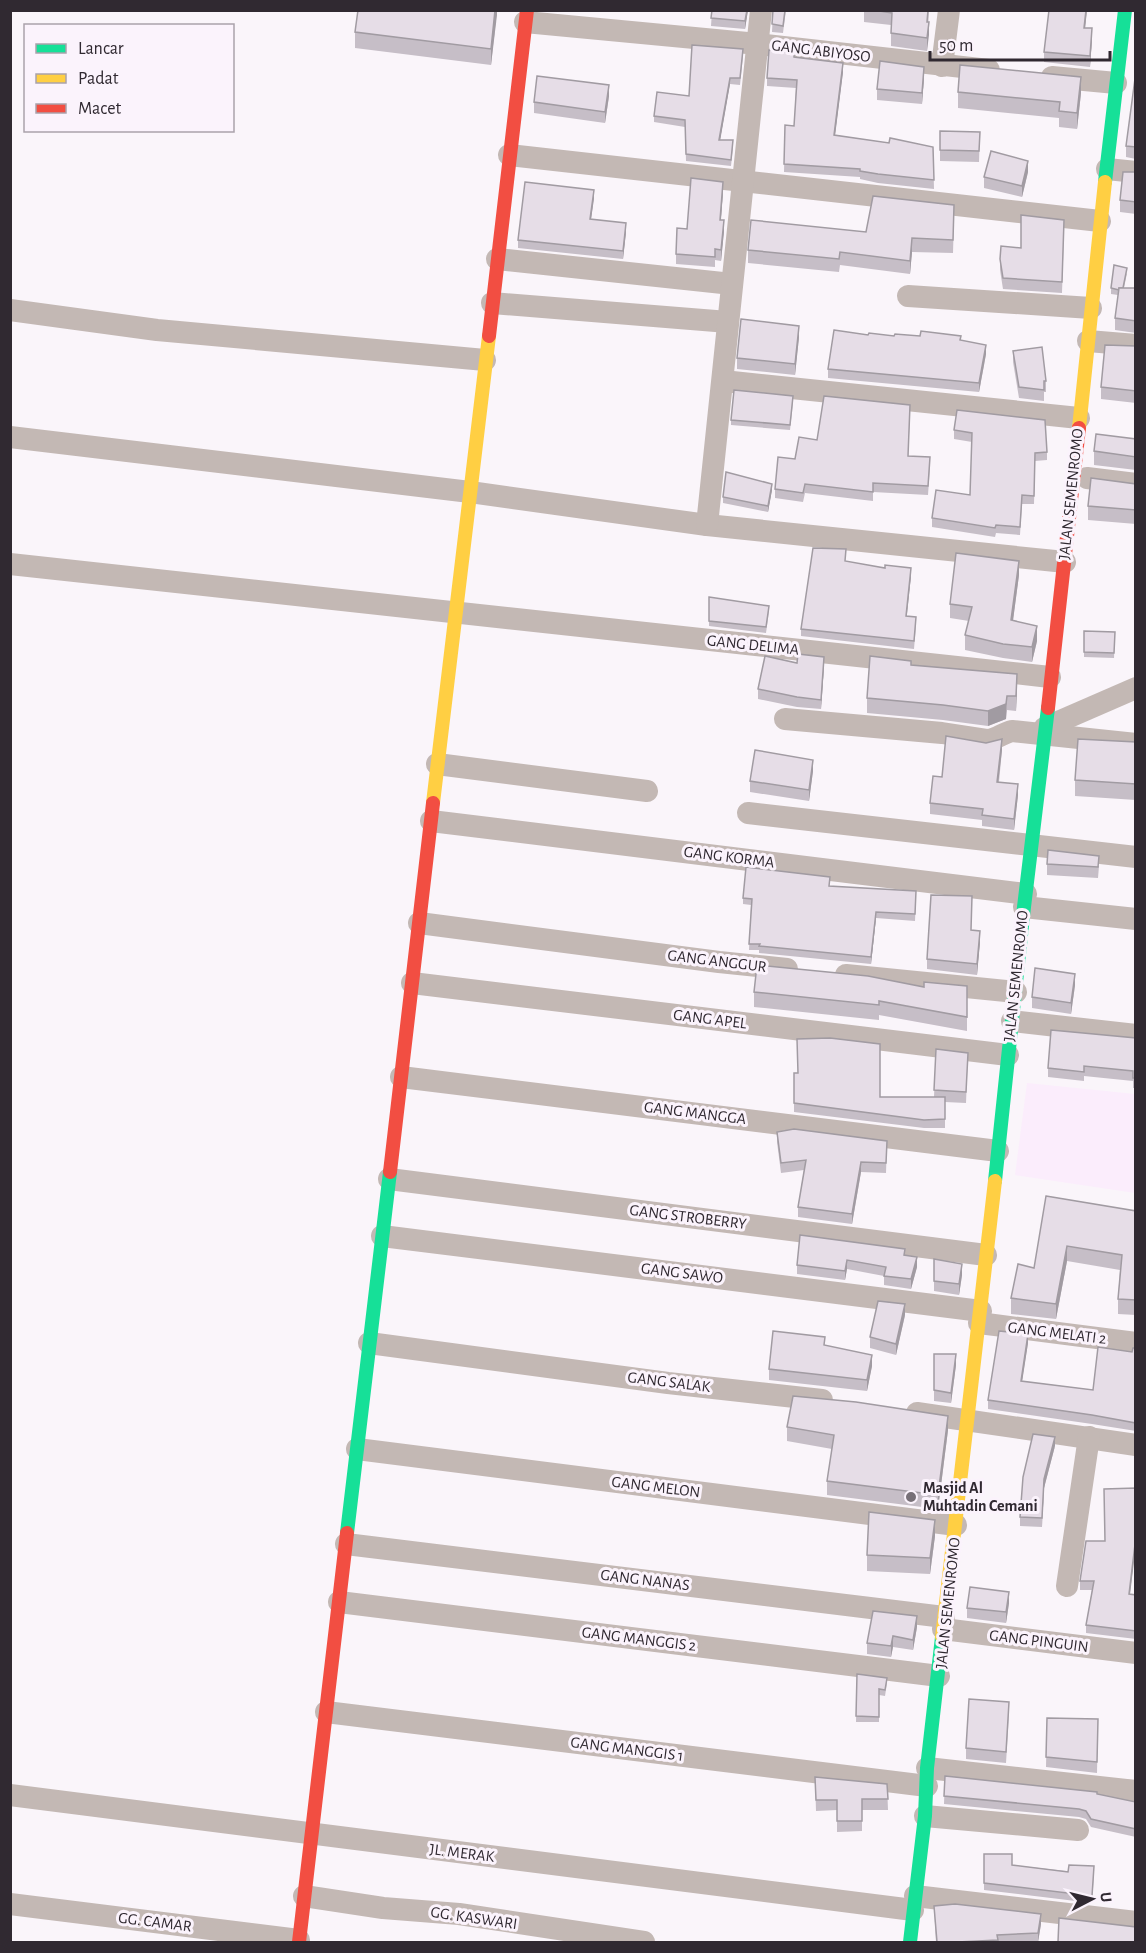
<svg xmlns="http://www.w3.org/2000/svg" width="1146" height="1953" font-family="'Alegreya Sans',sans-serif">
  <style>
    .built { fill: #fbedfc }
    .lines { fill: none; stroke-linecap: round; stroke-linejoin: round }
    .street { stroke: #c3b8b4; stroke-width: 22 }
    .fast { stroke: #16e098; stroke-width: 14 }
    .slow { stroke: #ffcf43; stroke-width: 14 }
    .jam { stroke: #f24e42; stroke-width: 14 }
    .wall { fill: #c6bec7 }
    .shaded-wall { fill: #a19ba2 }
    .building { fill: #e6dde7; stroke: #a19ba2; stroke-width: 1.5 }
    .poi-dot { fill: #777077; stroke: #fbf3fc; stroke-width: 2 }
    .labels { text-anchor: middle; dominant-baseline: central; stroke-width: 6; stroke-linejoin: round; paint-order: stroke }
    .street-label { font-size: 16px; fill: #302931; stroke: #fbf3fc }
    .poi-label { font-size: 16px; font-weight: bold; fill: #302931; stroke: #fbf3fc; text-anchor: start }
  </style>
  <rect width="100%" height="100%" fill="#faf5fa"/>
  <path class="built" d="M1027 1083 1135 1094V1193L1015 1175Z"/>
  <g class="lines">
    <g class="street">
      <path d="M525 22 758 44 989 70"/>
      <path d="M942 66 949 10"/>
      <path d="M1052 77 1116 83"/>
      <path d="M509 155 1100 221"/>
      <path d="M1107 169 1136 172"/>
      <path d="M497 259 732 284"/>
      <path d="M908 296 1091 308"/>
      <path d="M492 303 728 322"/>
      <path d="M10 310 157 330 485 360"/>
      <path d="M1088 341 1136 345"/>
      <path d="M723 381 1079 418"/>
      <path d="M10 437 470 492 707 525 1065 562"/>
      <path d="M1087 478 1136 484"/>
      <path d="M707 525 761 10"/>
      <path d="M10 564 1050 677"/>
      <path d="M785 719 942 733 988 740C997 739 1003 733 1012 731L1136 744"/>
      <path d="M1044 728 1136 688"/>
      <path d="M437 764 647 791"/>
      <path d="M748 813 1136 857"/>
      <path d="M431 821 1026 894"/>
      <path d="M1024 907 1136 919"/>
      <path d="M419 923 719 962 787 969"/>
      <path d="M846 975 1016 992"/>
      <path d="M412 983 1008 1055"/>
      <path d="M1012 1021 1136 1035"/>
      <path d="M401 1077 998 1151"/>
      <path d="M389 1179 986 1255"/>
      <path d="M382 1236 981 1311"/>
      <path d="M979 1323 1136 1343"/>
      <path d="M369 1343 668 1383 822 1400"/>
      <path d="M917 1413 1136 1445"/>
      <path d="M357 1449 956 1525"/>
      <path d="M346 1544 944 1617"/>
      <path d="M1067 1586 1089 1437"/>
      <path d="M339 1602 939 1676"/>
      <path d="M943 1629 1136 1653"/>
      <path d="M326 1712 927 1786"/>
      <path d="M927 1768 1136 1791"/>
      <path d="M10 1795 913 1910"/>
      <path d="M925 1816 1078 1830"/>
      <path d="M304 1896 383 1908 459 1914 644 1942"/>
      <path d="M915 1896 1136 1922"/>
      <path d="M10 1904 299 1940"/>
    </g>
    <g class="fast">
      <path d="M1105 182 1125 10"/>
      <path d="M995 1181 1024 907 1048 708"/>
      <path d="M347 1533 390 1172"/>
      <path d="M910 1942 925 1816 927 1768 942 1637"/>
    </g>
    <g class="slow">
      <path d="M1079 428 1105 182"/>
      <path d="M433 803 489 336"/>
      <path d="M942 1637 995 1181"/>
    </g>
    <g class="jam">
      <path d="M489 336 527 10"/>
      <path d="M1048 708 1079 428"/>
      <path d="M390 1172 433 803"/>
      <path d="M299 1942 347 1533"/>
    </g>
  </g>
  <g class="wall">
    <path d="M497 10 491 65 355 48V32Z"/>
    <path d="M708 10H748L745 29 711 26 712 11Z"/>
    <path d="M773 10H786L783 33 772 32Z"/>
    <path d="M864 10H929L927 51 891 46V25L864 22Z"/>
    <path d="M1042 10H1087L1085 28 1092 39 1090 67 1044 62V52L1049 11Z"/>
    <path d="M743 56 740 85 730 84 720 140 733 147 731 166 686 161 685 127 654 122V116L689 96Z"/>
    <path d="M794 57 843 72 835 135 889 143 933 147 934 189 878 183 860 179V177L784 172 785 125 794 126 796 88 767 86V78Z"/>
    <path d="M1136 71V159L1126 157V146Z"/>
    <path d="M924 78 922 104 877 100V89Z"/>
    <path d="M958 92 1081 93 1077 129 1059 127V118L958 108Z"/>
    <path d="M609 96 605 123 534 113V102Z"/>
    <path d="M940 131 980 132 979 162 940 161Z"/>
    <path d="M1028 172 1022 197 984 188V177Z"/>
    <path d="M1136 172V214L1120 212V200Z"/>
    <path d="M723 192 721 220 724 231 721 261 715 260V267L676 264V254L687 229Z"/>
    <path d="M594 198 591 219 626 232 623 259 518 248V240Z"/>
    <path d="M954 218 953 253 912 252 910 274 840 265 839 272 748 263V250Z"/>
    <path d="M1064 231 1062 293 1003 289 1000 270V259L1021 248Z"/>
    <path d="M1127 273 1124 288H1136V333L1115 330V318L1118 295 1111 294V288Z"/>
    <path d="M868 335 961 340 986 354 979 392 828 378V369Z"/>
    <path d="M799 337 795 375 737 369V358Z"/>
    <path d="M1136 346V403L1101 399V387Z"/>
    <path d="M1013 351 1046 381V392H1044V401L1019 398 1013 362Z"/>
    <path d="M793 402 790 430 731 425V420Z"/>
    <path d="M957 410 1047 452V460L1035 461 1034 504H1022L1020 535 996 533 995 537 932 527V518L970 495 972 442 954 439V430Z"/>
    <path d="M910 414 908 456 930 466 928 495 873 492V501L805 493 803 502 775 498V489L795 459 817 440Z"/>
    <path d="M1136 439V470L1094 465V451Z"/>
    <path d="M1136 484V524L1088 520V506Z"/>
    <path d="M772 490 768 512 723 503V497Z"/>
    <path d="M846 561 911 576 906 616 916 625 914 649 801 636V629Z"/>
    <path d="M1019 575 1013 621 1037 641 1032 662 1003 658 965 650V635L969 621 950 618V604Z"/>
    <path d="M709 597 769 611 766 633 709 626Z"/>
    <path d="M1084 631 1115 632 1114 658 1084 657Z"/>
    <path d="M911 665 1017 689 1016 711 1007 710 1006 719 988 726 943 720 867 713V698Z"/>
    <path d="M824 666 821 709 797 707 758 699V689Z"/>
    <path d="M1136 742V800L1075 796V780Z"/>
    <path d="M1002 750 999 782 1018 795 1014 830 982 826V820L930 814V803L942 777Z"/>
    <path d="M813 771 809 801 750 792V781Z"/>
    <path d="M1047 864 1099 866 1098 878 1047 875Z"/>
    <path d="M830 886 916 897 915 921 876 918 871 964 759 953V950H749L751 905 743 904V898Z"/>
    <path d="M980 942 977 975 927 969V959Z"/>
    <path d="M1075 985 1071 1014 1032 1008V997Z"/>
    <path d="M967 986V1031L879 1015V1020L754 1007V992Z"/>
    <path d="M1136 1038V1088H1133V1081L1084 1076V1081L1048 1077V1068Z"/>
    <path d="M936 1049 968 1053 966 1103 945 1102V1128H924L794 1112V1073L880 1097H934Z"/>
    <path d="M777 1132 887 1141 886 1173 861 1172 852 1224 798 1217V1207L804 1170 781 1173 777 1142Z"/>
    <path d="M1046 1196 1136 1211V1315L1118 1314V1299L1120 1270 1067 1261 1056 1319 1011 1314V1298L1034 1268Z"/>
    <path d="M905 1255 917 1267 911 1289 884 1285V1276L847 1269 845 1280 797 1274V1265Z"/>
    <path d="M934 1259 962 1275 959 1295 934 1291Z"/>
    <path d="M905 1315 896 1355 870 1348V1337Z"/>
    <path d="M1028 1343 1022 1381 1093 1390 1132 1352 1136 1348V1431L1092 1424 988 1409V1400Z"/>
    <path d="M825 1346 872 1366 867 1391 769 1380V1369Z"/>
    <path d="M934 1354 956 1365 951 1403 934 1401Z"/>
    <path d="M787 1427 948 1430 938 1509 827 1495V1481L832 1449 787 1441Z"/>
    <path d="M1055 1446 1044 1488 1042 1527 1020 1526V1517Z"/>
    <path d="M935 1536 930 1574 867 1571V1555Z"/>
    <path d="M1086 1541 1130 1594 1136 1595V1639L1086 1633V1625L1092 1590H1080V1581Z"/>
    <path d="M1009 1603 1006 1623 967 1618V1608Z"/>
    <path d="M917 1627 913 1650 893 1647 891 1657 867 1654V1643Z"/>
    <path d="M857 1674 887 1683 885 1696 879 1695V1722H856Z"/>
    <path d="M1009 1713 1006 1763 966 1759V1748Z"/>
    <path d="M1047 1718 1098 1719 1097 1773 1046 1767Z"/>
    <path d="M945 1776 1097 1794 1136 1802V1837L1091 1827 1086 1819 1079 1817 944 1804Z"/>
    <path d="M815 1777 887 1784 888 1810H862V1831L837 1832V1810L816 1811Z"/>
    <path d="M984 1854 1012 1865 1094 1874 1092 1903 984 1890Z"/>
    <path d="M934 1906 1041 1924 1038 1942H936Z"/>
  </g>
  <g class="shaded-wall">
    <path d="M495 10H497V15L491 65V49Z"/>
    <path d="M747 10H748L745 29V21Z"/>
    <path d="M1086 10H1087L1084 38V28Z"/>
    <path d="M929 22V35L927 51V38Z"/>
    <path d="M1092 28V39L1090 67V56Z"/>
    <path d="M843 63V72L834 144V135Z"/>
    <path d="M924 67V78L922 104V93Z"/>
    <path d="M1081 77V93L1077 129V113Z"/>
    <path d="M730 78V84L719 147V140Z"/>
    <path d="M609 85V96L605 123V112Z"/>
    <path d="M1028 161V172L1022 197V186Z"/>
    <path d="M723 182V192L720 231V220Z"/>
    <path d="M594 190V198L590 227V219Z"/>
    <path d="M724 220V231L721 261V250Z"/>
    <path d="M626 223V232L623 259V251Z"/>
    <path d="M912 238V252L910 274V261Z"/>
    <path d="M799 326V337L795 375V364Z"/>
    <path d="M986 345V354L979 392V383Z"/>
    <path d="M772 484V490L768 512V506Z"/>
    <path d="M1019 561V575L1011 635V620Z"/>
    <path d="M911 568V576L906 624V616Z"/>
    <path d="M1037 626V641L1032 662V647Z"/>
    <path d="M824 657V666L821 709V700Z"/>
    <path d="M1017 674V689L1016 711V696Z"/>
    <path d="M1007 696 1006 719 988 726V711Z"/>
    <path d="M1002 739V750L997 793V782Z"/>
    <path d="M813 760V771L809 801V790Z"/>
    <path d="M1018 784V795L1014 830V819Z"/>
    <path d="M876 912V918L871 964V957Z"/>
    <path d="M980 931V942L977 975V964Z"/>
    <path d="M1075 974V985L1071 1014V1003Z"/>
    <path d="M861 1162V1172L852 1224V1214Z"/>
    <path d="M1067 1246V1261L1056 1319V1304Z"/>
    <path d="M917 1257V1267L911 1289V1279Z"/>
    <path d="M847 1260V1269L845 1280V1271Z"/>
    <path d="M962 1264V1275L959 1295V1284Z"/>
    <path d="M905 1304V1315L896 1355V1344Z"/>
    <path d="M1028 1334V1343L1021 1389V1381Z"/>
    <path d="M956 1354V1365L951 1403V1393Z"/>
    <path d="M872 1355V1366L867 1391V1380Z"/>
    <path d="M948 1416V1430L938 1509V1495Z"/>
    <path d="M1055 1437V1446L1044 1488 1042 1527 1044 1479Z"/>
    <path d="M935 1520V1536L930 1574V1558Z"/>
    <path d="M1136 1536V1545L1129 1603V1594Z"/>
    <path d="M1009 1592V1603L1006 1623V1612Z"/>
    <path d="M917 1616V1627L913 1650V1640Z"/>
    <path d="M893 1636V1647L891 1657V1646Z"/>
    <path d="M1041 1914V1924L1038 1942V1933Z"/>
  </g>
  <g class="building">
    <path d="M358 10H495L491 49 355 32Z"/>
    <path d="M712 10H747L745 21 711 18Z"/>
    <path d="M773 10H785L783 26 772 24Z"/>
    <path d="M873 10H928L927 22H929L927 38 891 33 892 13Z"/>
    <path d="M1049 10H1086L1084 28H1092L1090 56 1044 52Z"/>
    <path d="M692 45 743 49 740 78H730L719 140H733L731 160 686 154 685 120 654 116 657 92 689 96Z"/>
    <path d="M769 50 794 53V57L843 63 834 135 889 143 890 138 933 147 934 180 878 174 860 171V169L784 164 785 125 794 126 797 80 767 78Z"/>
    <path d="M880 61 924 67 922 93 877 89Z"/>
    <path d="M960 65 1081 77 1077 113 1059 111 1060 102 958 92Z"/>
    <path d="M1136 71V147L1126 146Z"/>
    <path d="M537 76 609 85 605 112 534 102Z"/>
    <path d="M940 131 980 132 979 151 940 150Z"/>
    <path d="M991 151 1028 161 1022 186 984 177Z"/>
    <path d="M1123 172H1136V202L1120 200Z"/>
    <path d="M691 178 723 182 720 220H724L721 250 715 249V257L676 254 677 228 687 229Z"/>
    <path d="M525 182 594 190 590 219 626 223 623 251 518 240Z"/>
    <path d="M873 196 954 205 953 240 912 238 910 261 840 252 839 259 748 250 751 220 866 232Z"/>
    <path d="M1021 215 1064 220 1062 282 1003 278 1000 259 1001 246 1021 248Z"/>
    <path d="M1114 265 1127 268 1123 288H1119V290L1111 288Z"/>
    <path d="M1119 288H1136V321L1115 318Z"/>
    <path d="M741 319 799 326 795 364 737 358Z"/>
    <path d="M834 330 868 335 869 333 894 336 895 334 920 336 921 331 961 336 960 340 986 345 979 383 828 369Z"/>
    <path d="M1105 345 1136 346V391L1101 387Z"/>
    <path d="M1042 347 1046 381H1044V390L1019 387 1013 351Z"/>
    <path d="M734 390 793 396 790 425 731 420Z"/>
    <path d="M824 396 910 405 908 456 930 457 928 486 873 483V492L805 484 803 493 775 489 778 457 795 459 799 437 817 440Z"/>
    <path d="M957 410 1045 420 1047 452 1035 453 1034 496 1022 495 1020 527 996 525 995 528 932 518 936 490 970 495 972 433 954 430Z"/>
    <path d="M1096 434 1136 439V457L1094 451Z"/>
    <path d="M726 472 772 484 768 506 723 497Z"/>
    <path d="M1091 478 1136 484V510L1088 506Z"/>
    <path d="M813 548 846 549 845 561 885 568V565L911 568 906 616 916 617 914 641 801 629Z"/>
    <path d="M956 553 1019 561 1011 620 1037 626 1032 647 1003 644 965 635 972 607 950 604Z"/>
    <path d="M709 597 769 606 766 627 709 621Z"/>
    <path d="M1084 631 1115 632 1114 653 1084 652Z"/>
    <path d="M798 654 824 657 821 700 797 697 758 689 765 656 797 663Z"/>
    <path d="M870 656 911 661V665L1017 674 1016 696H1007L1006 704 988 711 943 705 867 698Z"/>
    <path d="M946 736 986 743 1002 739 997 782 1018 784 1014 819 982 815 983 809 930 803 933 776 942 777Z"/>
    <path d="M1078 739 1136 742V784L1075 780Z"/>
    <path d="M755 750 813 760 809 790 750 781Z"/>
    <path d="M1048 850 1099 856 1098 867 1047 864Z"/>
    <path d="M746 867 830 877 829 886 916 891 915 914 876 912 871 957 759 946 760 944H749L752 899 743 898Z"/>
    <path d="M931 895 972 896 971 930 980 931 977 964 927 959Z"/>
    <path d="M757 965 868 976 924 987V982L967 986V1017L879 1001V1005L754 992Z"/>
    <path d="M1035 968 1075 974 1071 1003 1032 997Z"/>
    <path d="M1051 1030 1136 1038V1078H1133V1071L1084 1066V1072L1048 1068Z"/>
    <path d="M830 1038 880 1044V1097H945V1119L924 1120 794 1103V1073H798L797 1039Z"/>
    <path d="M936 1049 968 1053 966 1092 934 1090Z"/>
    <path d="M794 1129 887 1141 886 1163 861 1162 852 1214 798 1207 806 1160 781 1163 777 1132Z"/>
    <path d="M1046 1196 1136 1211V1300L1118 1299 1122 1255 1067 1246 1056 1304 1011 1298 1018 1264 1034 1268Z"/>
    <path d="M800 1235 905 1249 904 1255 917 1257 911 1279 884 1276 886 1267 847 1260 845 1271 797 1265Z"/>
    <path d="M934 1259 962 1264 959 1284 934 1281Z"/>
    <path d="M878 1301 905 1304 896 1344 870 1337Z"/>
    <path d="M773 1331 825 1337 824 1345 872 1355 867 1380 769 1369Z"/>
    <path d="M999 1331 1028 1334 1021 1381 1093 1390 1098 1347 1132 1352 1133 1348H1136V1423L1092 1415 988 1400Z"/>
    <path d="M934 1354H956L951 1393 934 1390Z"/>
    <path d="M793 1396 856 1402 948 1416 938 1495 827 1481 834 1435 787 1427Z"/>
    <path d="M1033 1434 1055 1437 1044 1479 1042 1518 1020 1517 1023 1477Z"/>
    <path d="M1136 1488V1536L1129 1594 1136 1595V1631L1086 1625 1094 1581H1080L1086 1541H1105L1104 1489Z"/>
    <path d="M869 1512 935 1520 930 1558 867 1555Z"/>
    <path d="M970 1587 1009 1592 1006 1612 967 1608Z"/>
    <path d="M873 1611 917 1616 913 1640 893 1636 891 1646 867 1643Z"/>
    <path d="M857 1674 887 1678 885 1690 879 1689V1717L856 1716Z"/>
    <path d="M969 1699 1009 1702 1006 1752 966 1748Z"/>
    <path d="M1047 1718 1098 1719 1097 1762 1046 1757Z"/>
    <path d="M945 1776 1097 1792V1794L1136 1802V1829L1091 1819 1086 1811 1079 1809 944 1796Z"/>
    <path d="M815 1777 887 1784 888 1799H862V1821H837V1800H816Z"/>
    <path d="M984 1854H1012V1865L1068 1872 1069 1865 1094 1866 1092 1896 984 1883Z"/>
    <path d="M955 1904 1041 1914 1038 1933 997 1935 998 1940 957 1942H937L934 1906Z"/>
    <path d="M1059 1918 1136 1927V1942H1058Z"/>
  </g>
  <circle class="poi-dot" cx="911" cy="1497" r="6"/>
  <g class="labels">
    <g class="street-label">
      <text transform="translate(821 51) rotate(7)">GANG ABIYOSO</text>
      <text transform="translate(1071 494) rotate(-84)">JALAN SEMENROMO</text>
      <text transform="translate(753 645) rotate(6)">GANG DELIMA</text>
      <text transform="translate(729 857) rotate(7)">GANG KORMA</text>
      <text transform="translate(717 961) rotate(7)">GANG ANGGUR</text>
      <text transform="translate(1016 976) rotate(-84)">JALAN SEMENROMO</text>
      <text transform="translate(710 1019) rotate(7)">GANG APEL</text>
      <text transform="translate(695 1113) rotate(7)">GANG MANGGA</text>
      <text transform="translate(688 1217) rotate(7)">GANG STROBERRY</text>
      <text transform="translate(682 1273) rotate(7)">GANG SAWO</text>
      <text transform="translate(1057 1333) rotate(7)">GANG MELATI 2</text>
      <text transform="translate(669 1382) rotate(7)">GANG SALAK</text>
      <text transform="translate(656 1487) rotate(7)">GANG MELON</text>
      <text transform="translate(645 1580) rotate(7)">GANG NANAS</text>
      <text transform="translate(948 1603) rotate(-84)">JALAN SEMENROMO</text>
      <text transform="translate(639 1639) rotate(7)">GANG MANGGIS 2</text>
      <text transform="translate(1039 1641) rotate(7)">GANG PINGUIN</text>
      <text transform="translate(627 1749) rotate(7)">GANG MANGGIS 1</text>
      <text transform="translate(462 1853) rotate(7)">JL. MERAK</text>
      <text transform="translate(474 1918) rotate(8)">GG. KASWARI</text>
      <text transform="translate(155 1922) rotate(7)">GG. CAMAR</text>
    </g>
    <g class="poi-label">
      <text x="923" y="1488">Masjid Al<tspan x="923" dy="18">Muhtadin Cemani</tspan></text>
    </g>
  </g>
  <rect width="1146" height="1953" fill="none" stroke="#302931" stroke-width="24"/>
  <rect x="24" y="24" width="210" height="108" fill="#fbf3fc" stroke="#aaa2ab" stroke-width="1.5"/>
  <rect x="36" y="44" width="30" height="9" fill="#16e098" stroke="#aaa2ab" stroke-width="1.5"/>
  <text x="78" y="54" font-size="18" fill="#302931">Lancar</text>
  <rect x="36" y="74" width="30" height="9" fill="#ffcf43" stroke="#aaa2ab" stroke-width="1.5"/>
  <text x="78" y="84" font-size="18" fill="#302931">Padat</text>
  <rect x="36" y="104" width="30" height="9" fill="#f24e42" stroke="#aaa2ab" stroke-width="1.5"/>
  <text x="78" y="114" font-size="18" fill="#302931">Macet</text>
  <g transform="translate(1092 1899) rotate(83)" stroke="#fbf3fc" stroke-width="4.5" paint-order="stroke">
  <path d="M0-4.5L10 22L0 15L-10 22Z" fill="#302931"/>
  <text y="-9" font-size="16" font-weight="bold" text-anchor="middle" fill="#302931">U</text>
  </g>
  <path d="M930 51v9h180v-9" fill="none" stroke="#302931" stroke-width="3"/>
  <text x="939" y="51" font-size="18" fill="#302931" stroke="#fbf3fc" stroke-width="4.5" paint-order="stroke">50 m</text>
</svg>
